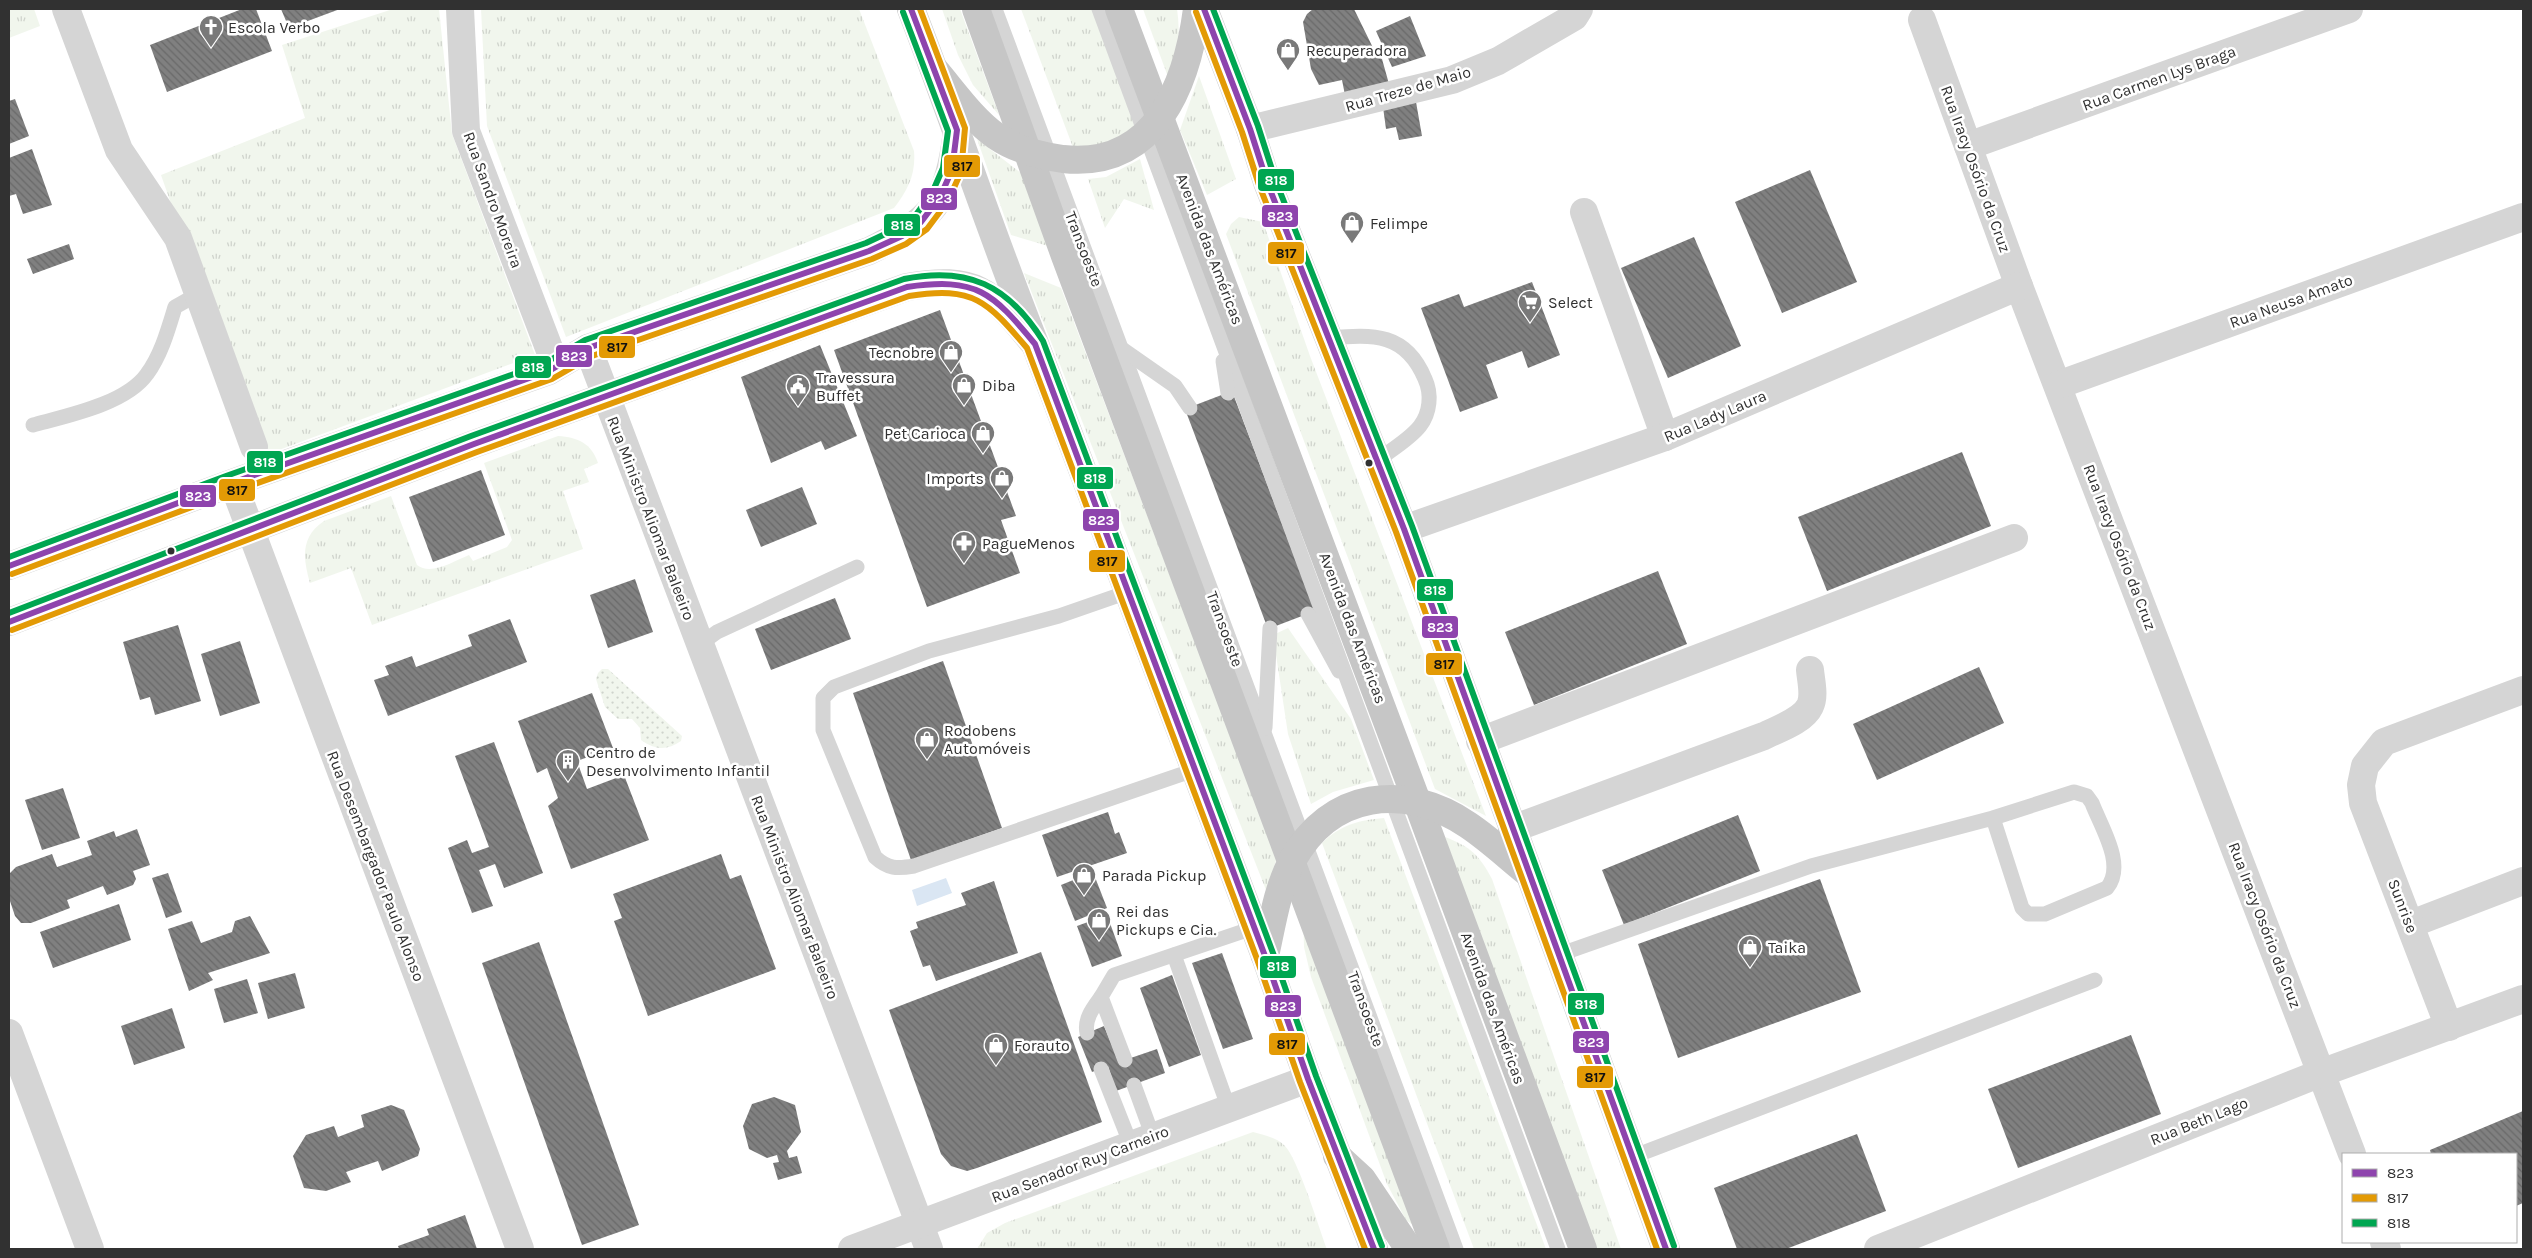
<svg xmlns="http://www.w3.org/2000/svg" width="2532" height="1258" font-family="Karla,sans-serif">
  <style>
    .grass { fill: url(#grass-tufts) }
    .park { fill: url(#park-dots) }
    .water { fill: #dae6f3 }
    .building { fill: url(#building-back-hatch) }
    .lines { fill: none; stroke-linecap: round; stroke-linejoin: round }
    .service { stroke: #d5d5d5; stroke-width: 15 }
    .minor { stroke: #d5d5d5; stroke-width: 28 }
    .tertiary { stroke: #d5d5d5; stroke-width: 28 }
    .secondary { stroke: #cfcfcf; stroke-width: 28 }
    .trunk { stroke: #c6c6c6; stroke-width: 28 }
    .bus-1-casing { stroke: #fff; stroke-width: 10 }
    .bus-2-casing { stroke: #fff; stroke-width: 10 }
    .bus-3-casing { stroke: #fff; stroke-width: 10 }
    .bus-1 { stroke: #8e44ad; stroke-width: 6 }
    .bus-2 { stroke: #e39a05; stroke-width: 6 }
    .bus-3 { stroke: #00a651; stroke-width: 6 }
    .bus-dot { fill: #313131; stroke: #fff; stroke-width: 2 }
    .labels { text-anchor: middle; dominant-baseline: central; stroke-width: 5; stroke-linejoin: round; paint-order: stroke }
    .poi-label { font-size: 16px; fill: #313131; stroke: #fff; text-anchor: start }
    .street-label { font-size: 16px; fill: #313131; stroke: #fff }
    .line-badge { stroke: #fff; stroke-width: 2 }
    .badge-label { font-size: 14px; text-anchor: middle; font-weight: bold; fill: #fff }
    .pale-badge-label { font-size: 14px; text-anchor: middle; font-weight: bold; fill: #111 }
  </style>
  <defs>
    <pattern id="grass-tufts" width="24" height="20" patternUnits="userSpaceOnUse" patternTransform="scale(1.25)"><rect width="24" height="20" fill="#f1f6ed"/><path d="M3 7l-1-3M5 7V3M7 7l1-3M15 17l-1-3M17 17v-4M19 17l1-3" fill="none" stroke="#cfd3cc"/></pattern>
    <pattern id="park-dots" width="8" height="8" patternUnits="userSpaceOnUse" patternTransform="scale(1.25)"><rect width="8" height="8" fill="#f1f6ed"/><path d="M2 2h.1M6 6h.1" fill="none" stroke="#cfd3cc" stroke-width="1.8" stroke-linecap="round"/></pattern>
    <pattern id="building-back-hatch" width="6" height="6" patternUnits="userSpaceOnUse" patternTransform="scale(1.25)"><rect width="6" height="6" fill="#808080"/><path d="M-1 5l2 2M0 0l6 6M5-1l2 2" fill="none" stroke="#696969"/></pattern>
  </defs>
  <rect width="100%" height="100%" fill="#fff"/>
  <g class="grass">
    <path d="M9 9H34L40 26 9 38Z"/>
    <path d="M393 9H439L452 134 535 355 260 457 161 175 305 118 282 45Z"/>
    <path d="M481 9H859L914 151C916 174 908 190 894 208L566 337 487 126Z"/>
    <path d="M942 9H960L999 115 973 85 958 55Z"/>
    <path d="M1021 9H1092L1136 124C1118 142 1098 145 1074 150Z"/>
    <path d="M1143 9H1177C1181 34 1177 60 1171 85Z"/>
    <path d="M1199 76 1236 179 1207 195 1180 130Z"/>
    <path d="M977 139 1021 173 1048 246 1011 235Z"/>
    <path d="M1140 159 1154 210 1124 199 1105 228 1088 179 1106 177Z"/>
    <path d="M1239 217 1263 222 1310 356 1486 816 1435 789 1226 234 1231 224Z"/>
    <path d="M1024 273 1061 288 1277 858 1266 890Z"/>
    <path d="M558 436C578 437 592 444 598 463L584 469 589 482 563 491 583 549 372 625 351 568 310 583C303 559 300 537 324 521L391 496 417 565C431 576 454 561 469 555L473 561 507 547 512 540 484 463Z"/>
    <path d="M1288 628 1351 719 1374 780 1333 792 1311 804 1288 734 1273 635Z"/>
    <path d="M1384 818 1546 1249H1474L1322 843C1340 825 1359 820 1384 818Z"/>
    <path d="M1445 837C1471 847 1479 855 1492 879L1621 1249H1596L1508 1019Z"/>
    <path d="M1303 911 1420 1230 1406 1220 1387 1184 1311 977 1304 947Z"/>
    <path d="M1253 1132C1263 1135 1276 1137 1284 1145 1298 1158 1319 1228 1327 1249H977L987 1233 1005 1223Z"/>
  </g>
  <path class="park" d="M602 669H608L682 736 681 741C667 751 655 750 641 740L640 728 632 719H618L605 707 596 679 598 673Z"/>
  <path class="water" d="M946 878 952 893 917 906 912 890Z"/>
  <g class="building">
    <path d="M242 9H256L272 51 167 92 150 45Z"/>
    <path d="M281 9H340L289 28Z"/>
    <path d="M1313 9H1354L1377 56 1382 59 1389 84 1345 95 1342 80 1319 85 1311 69 1303 22 1307 14Z"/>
    <path d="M1410 16 1426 56 1392 67 1376 31Z"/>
    <path d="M15 99 29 136 9 144V101Z"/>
    <path d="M1416 102 1422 136 1399 140 1396 127 1386 129 1383 107Z"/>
    <path d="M32 149 52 205 23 214 16 194 9 196V158Z"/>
    <path d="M1810 170 1857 282 1782 313 1735 202Z"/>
    <path d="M1694 237 1741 346 1668 378 1621 268Z"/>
    <path d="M69 244 74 259 33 274 27 259Z"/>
    <path d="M1532 282 1560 355 1528 368 1522 351 1486 365 1498 398 1460 412 1421 308 1459 294 1464 307Z"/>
    <path d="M940 310 1016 516 1001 520 1020 573 927 607 834 350Z"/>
    <path d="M820 345 857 436 825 450 821 441 771 463 741 377Z"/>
    <path d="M1232 391 1315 611 1268 629 1185 409Z"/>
    <path d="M1962 452 1991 526 1827 591 1798 517Z"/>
    <path d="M481 470 505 535 433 562 409 497Z"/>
    <path d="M802 487 817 524 761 547 746 510Z"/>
    <path d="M1658 571 1687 644 1534 705 1505 632Z"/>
    <path d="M635 579 653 632 608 648 590 595Z"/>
    <path d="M835 598 851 639 771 670 755 629Z"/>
    <path d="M510 619 527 662 388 716 374 680 389 675 385 666 412 656 416 667 472 646 468 635Z"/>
    <path d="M178 625 201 701 155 715 150 697 140 700 123 642Z"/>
    <path d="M240 641 260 703 220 716 201 654Z"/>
    <path d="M943 661 1002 828 911 860 853 693Z"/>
    <path d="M1979 667 2004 723 1877 780 1853 724Z"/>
    <path d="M592 693 613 748 577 761 587 789 624 775 649 840 571 869 548 806 558 798 547 768 537 773 518 721Z"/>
    <path d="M494 742 543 873 504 888 495 864 479 870 493 906 472 913 448 848 467 840 472 853 489 847 455 756Z"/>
    <path d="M63 788 80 838 42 850 25 800Z"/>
    <path d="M1108 812 1115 834 1119 832 1127 853 1057 877 1042 835Z"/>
    <path d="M1738 815 1760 871 1624 925 1602 870Z"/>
    <path d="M137 829 150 865 133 871 136 879 133 885 107 895 103 886 67 900 70 908 31 923H21L15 916 9 898V874L16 867 52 854 57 867 92 855 87 841 114 831 116 837Z"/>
    <path d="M721 854 730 879 741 875 776 969 648 1016 614 921 622 918 613 894Z"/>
    <path d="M1093 872 1107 908 1075 921 1061 885Z"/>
    <path d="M168 873 182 912 166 918 152 878Z"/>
    <path d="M1820 879 1861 992 1678 1058 1638 944Z"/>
    <path d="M994 881 1018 953 936 981 930 965 923 967 910 931 918 928 916 922 966 905 961 893Z"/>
    <path d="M119 904 131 940 53 968 40 932Z"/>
    <path d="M1107 915 1122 956 1092 967 1077 926Z"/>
    <path d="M250 916 270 953 208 973 213 980 189 991 168 929 192 921 201 943 232 932 235 921Z"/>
    <path d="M539 942 639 1225 582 1245 482 963Z"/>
    <path d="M1041 952 1102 1122 977 1168 967 1171 951 1166 941 1154 889 1010Z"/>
    <path d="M1222 953 1253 1039 1223 1049 1192 963Z"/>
    <path d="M295 973 305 1008 268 1019 258 983Z"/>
    <path d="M1172 975 1201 1055 1169 1067 1140 988Z"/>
    <path d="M247 979 258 1013 224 1023 214 989Z"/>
    <path d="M172 1008 185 1048 134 1065 121 1026Z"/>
    <path d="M1104 1026 1119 1062 1157 1049 1165 1073 1116 1091 1108 1066 1092 1072 1078 1037Z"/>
    <path d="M2131 1035 2161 1114 2018 1168 1988 1089Z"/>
    <path d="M774 1097 795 1105 801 1132 787 1151 789 1158 797 1156 802 1173 778 1180 773 1163 779 1162 777 1155 767 1158 749 1149 743 1126 752 1104Z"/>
    <path d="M391 1105 404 1110 420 1149 418 1156 382 1171 378 1161 346 1172 351 1182 326 1191 304 1188 293 1156 306 1135 334 1126 338 1137 364 1127 361 1115Z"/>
    <path d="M2523 1111V1203L2516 1206V1154H2431L2430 1150Z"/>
    <path d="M1857 1134 1886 1211 1786 1249H1737L1714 1188Z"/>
    <path d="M465 1215 477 1249H399L398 1246 429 1235 427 1229Z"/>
  </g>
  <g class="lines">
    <g class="service">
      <path d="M995 9 1456 1249"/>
      <path d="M1099 9 1558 1249"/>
      <path d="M1329 338C1374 334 1406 333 1425 379 1432 394 1430 413 1420 426 1410 439 1391 450 1378 460"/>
      <path d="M1122 349 1175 386 1190 408"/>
      <path d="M1223 361 1228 393"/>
      <path d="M33 425C66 416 126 404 147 374 161 355 168 330 175 307L198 294"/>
      <path d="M1128 592 1059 616 929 651 834 687 823 698V730L875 857C888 869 897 869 914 866L1194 770"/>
      <path d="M1308 614 1339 671"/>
      <path d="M699 645 717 632 857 567"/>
      <path d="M1265 728 1270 628"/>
      <path d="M1174 955 1229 1109"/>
      <path d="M1558 955 1811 866 1993 818 2074 792 2087 796 2092 803C2101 827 2126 865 2107 888L2045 914H2028L2022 908 1993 818"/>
      <path d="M1087 1033C1084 1019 1093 1008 1101 997"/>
      <path d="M1125 1060 1101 997 1114 975 1253 928"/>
      <path d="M1101 1069 1131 1145"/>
      <path d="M1134 1085 1153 1137"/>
      <path d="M1632 1157 2095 980"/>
    </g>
    <g class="minor">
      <path d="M66 9 119 150 178 238 254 447"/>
      <path d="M460 9 466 131 552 356"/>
      <path d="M1922 20 2019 286 2352 1154"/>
      <path d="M1250 129 1452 80 1498 61 1574 17 1579 9"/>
      <path d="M1968 146 2349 9"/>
      <path d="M1584 212 1665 437"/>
      <path d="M588 348 929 1249"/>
      <path d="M2058 385 2523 217"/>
      <path d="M233 483 520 1249"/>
      <path d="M1404 529 1665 437 2019 286"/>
      <path d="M1480 741 2014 538"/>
      <path d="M1512 829 1764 736C1778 729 1803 721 1810 706 1815 696 1811 681 1810 670"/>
      <path d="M2411 924 2523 881"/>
      <path d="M2449 1027 2363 803 2361 785 2365 766 2384 742 2523 690"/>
      <path d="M9 1033 90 1249"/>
      <path d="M2384 1242 2387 1249"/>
      <path d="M852 1249 1308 1079"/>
      <path d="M1878 1249 2321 1073 2523 999"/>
    </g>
    <g class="tertiary">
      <path d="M9 566 229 484 549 371 588 348 869 251C933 220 949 202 957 130"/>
      <path d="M9 622 474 444 907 287C974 275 992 291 1032 341"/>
    </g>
    <g class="secondary">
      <path d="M911 9C954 120 991 233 1035 344L1265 956 1308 1079 1374 1249"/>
      <path d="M1204 9 1250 129 1267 182 1404 529 1666 1249"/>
    </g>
    <g class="trunk">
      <path d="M976 9 1065 256 1436 1249"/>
      <path d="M1119 9 1418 804 1583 1249"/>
      <path d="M934 69C953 91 972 119 996 136 1015 149 1041 156 1063 159 1155 169 1187 85 1197 9"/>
      <path d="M1265 956C1272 925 1277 889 1292 861 1330 791 1405 782 1468 825 1489 839 1508 857 1528 873"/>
      <path d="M1337 1156 1362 1179 1409 1249"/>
    </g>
    <g class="bus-1-casing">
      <g id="bus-1">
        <path d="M1204 9 1250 129 1267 182 1404 529 1666 1249"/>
        <path d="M9 566 229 484 549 371 588 348 869 251 902 236 921 222 940 197 952 170 957 130 911 9"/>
        <path d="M9 622 474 444 907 287C977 277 992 292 1035 344L1265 956 1308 1079 1374 1249"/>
      </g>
    </g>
    <g class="bus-2-casing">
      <g id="bus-2">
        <path d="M1196 12 1242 132 1259 185 1396 532 1657 1249"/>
        <path d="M12 574 232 492 552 379 592 356 872 259 906 244 927 229 948 201 961 172 965 128 920 9"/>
        <path d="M12 630 477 452 909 296C974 286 987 301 1027 348L1257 959 1300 1082 1365 1249"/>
      </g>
    </g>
    <g class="bus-3-casing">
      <g id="bus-3">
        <path d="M1213 9 1258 126 1275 179 1412 526 1674 1246"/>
        <path d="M9 557 226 476 545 363 585 340 866 243 898 228 915 216 932 193 943 168 948 131 903 12"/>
        <path d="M9 613 471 436 904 279C968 266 1008 285 1043 341L1273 953 1316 1076 1382 1246"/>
      </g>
    </g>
    <use href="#bus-1" class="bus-1"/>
    <use href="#bus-2" class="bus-2"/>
    <use href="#bus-3" class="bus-3"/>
  </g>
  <defs>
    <g id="church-pin" transform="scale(1.25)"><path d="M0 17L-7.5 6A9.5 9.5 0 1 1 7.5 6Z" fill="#797979" stroke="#fff"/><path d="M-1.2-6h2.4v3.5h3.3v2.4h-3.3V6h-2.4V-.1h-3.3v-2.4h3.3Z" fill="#fff"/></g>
    <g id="shop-pin" transform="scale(1.25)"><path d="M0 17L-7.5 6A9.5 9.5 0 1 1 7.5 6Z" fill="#797979" stroke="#fff"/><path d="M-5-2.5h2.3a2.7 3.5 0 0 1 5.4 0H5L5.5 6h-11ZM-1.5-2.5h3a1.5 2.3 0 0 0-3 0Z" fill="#fff"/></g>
    <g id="supermarket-pin" transform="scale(1.25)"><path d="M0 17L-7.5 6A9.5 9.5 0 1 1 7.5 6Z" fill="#797979" stroke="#fff"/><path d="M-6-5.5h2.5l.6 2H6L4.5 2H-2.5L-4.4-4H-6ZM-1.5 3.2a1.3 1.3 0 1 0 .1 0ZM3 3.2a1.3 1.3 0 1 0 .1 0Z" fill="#fff"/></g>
    <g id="civic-pin" transform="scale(1.25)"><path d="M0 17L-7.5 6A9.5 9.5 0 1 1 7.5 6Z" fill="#797979" stroke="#fff"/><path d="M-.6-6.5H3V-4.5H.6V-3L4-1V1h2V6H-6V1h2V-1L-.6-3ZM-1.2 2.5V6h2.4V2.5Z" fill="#fff"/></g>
    <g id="pharmacy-pin" transform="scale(1.25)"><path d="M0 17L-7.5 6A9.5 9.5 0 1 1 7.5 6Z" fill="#797979" stroke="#fff"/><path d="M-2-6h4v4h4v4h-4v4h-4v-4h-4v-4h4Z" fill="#fff"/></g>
    <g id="building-pin" transform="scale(1.25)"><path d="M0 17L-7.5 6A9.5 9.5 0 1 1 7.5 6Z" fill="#797979" stroke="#fff"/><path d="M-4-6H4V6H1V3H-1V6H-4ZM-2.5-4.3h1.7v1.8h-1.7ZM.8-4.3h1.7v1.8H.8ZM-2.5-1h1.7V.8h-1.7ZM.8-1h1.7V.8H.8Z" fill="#fff"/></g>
  </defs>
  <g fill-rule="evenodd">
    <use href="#church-pin" x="211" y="27"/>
    <use href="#shop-pin" x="1288" y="50"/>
    <use href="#shop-pin" x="1352" y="223"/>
    <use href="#supermarket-pin" x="1530" y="302"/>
    <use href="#shop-pin" x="951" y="352"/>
    <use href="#shop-pin" x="964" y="385"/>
    <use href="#civic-pin" x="798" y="386"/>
    <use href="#shop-pin" x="983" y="433"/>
    <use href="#shop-pin" x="1002" y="478"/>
    <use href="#pharmacy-pin" x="964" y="543"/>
    <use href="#shop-pin" x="927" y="739"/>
    <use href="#building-pin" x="568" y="761"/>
    <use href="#shop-pin" x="1084" y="875"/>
    <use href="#shop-pin" x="1099" y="920"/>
    <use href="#shop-pin" x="1750" y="947"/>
    <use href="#shop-pin" x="996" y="1045"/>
  </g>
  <g class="bus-dot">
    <circle cx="1369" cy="463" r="4.5"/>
    <circle cx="171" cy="551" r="4.5"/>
  </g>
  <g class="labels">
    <g class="poi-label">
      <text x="228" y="27">Escola Verbo</text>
      <text x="1306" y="50">Recuperadora</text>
      <text x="1370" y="223">Felimpe</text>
      <text x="1548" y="302">Select</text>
      <text x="934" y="352" text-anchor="end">Tecnobre</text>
      <text x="816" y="377">Travessura<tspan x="816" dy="18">Buffet</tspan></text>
      <text x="982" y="385">Diba</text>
      <text x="966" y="433" text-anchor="end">Pet Carioca</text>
      <text x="984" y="478" text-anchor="end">Imports</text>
      <text x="982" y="543">PagueMenos</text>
      <text x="944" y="730">Rodobens<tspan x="944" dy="18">Automóveis</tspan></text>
      <text x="586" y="752">Centro de<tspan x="586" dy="18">Desenvolvimento Infantil</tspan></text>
      <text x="1102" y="875">Parada Pickup</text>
      <text x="1116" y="911">Rei das<tspan x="1116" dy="18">Pickups e Cia.</tspan></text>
      <text x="1768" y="947">Taika</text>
      <text x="1014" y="1045">Forauto</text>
    </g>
    <g class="street-label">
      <text transform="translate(2159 78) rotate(-20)">Rua Carmen Lys Braga</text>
      <text transform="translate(1408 89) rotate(-16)">Rua Treze de Maio</text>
      <text transform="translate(1976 169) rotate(70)">Rua Iracy Osório da Cruz</text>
      <text transform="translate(493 200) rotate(70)">Rua Sandro Moreira</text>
      <text transform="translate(1084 249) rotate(69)">Transoeste</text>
      <text transform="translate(1210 249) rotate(69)">Avenida das Américas</text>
      <text transform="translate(2291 301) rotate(-20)">Rua Neusa Amato</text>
      <text transform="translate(1715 416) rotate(-23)">Rua Lady Laura</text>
      <text transform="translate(651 518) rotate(69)">Rua Ministro Aliomar Baleeiro</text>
      <text transform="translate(2120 547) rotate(69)">Rua Iracy Osório da Cruz</text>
      <text transform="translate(1353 628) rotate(69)">Avenida das Américas</text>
      <text transform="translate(1225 629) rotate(70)">Transoeste</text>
      <text transform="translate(376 866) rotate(69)">Rua Desembargador Paulo Alonso</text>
      <text transform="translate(795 897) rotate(69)">Rua Ministro Aliomar Baleeiro</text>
      <text transform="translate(2403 906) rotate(69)">Sunrise</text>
      <text transform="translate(2265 925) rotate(69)">Rua Iracy Osório da Cruz</text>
      <text transform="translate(1493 1008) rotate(70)">Avenida das Américas</text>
      <text transform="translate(1366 1009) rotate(70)">Transoeste</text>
      <text transform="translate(2199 1121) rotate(-22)">Rua Beth Lago</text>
      <text transform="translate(1080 1164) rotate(-21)">Rua Senador Ruy Carneiro</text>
    </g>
  </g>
  <g class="line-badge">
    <rect x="943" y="154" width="38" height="24" rx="5" fill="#e39a05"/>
    <rect x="1257" y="168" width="38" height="24" rx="5" fill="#00a651"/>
    <rect x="920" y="187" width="38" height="24" rx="5" fill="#8e44ad"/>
    <rect x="1261" y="204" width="38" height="24" rx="5" fill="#8e44ad"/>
    <rect x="883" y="213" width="38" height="24" rx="5" fill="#00a651"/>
    <rect x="1267" y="241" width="38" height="24" rx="5" fill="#e39a05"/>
    <rect x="598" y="335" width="38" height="24" rx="5" fill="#e39a05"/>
    <rect x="555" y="344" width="38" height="24" rx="5" fill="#8e44ad"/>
    <rect x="514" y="355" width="38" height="24" rx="5" fill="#00a651"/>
    <rect x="246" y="450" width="38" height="24" rx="5" fill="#00a651"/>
    <rect x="1076" y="466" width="38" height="24" rx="5" fill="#00a651"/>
    <rect x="218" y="478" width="38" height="24" rx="5" fill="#e39a05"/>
    <rect x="179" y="484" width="38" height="24" rx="5" fill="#8e44ad"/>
    <rect x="1082" y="508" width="38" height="24" rx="5" fill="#8e44ad"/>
    <rect x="1088" y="549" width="38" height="24" rx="5" fill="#e39a05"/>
    <rect x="1416" y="578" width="38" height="24" rx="5" fill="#00a651"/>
    <rect x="1421" y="615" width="38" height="24" rx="5" fill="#8e44ad"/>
    <rect x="1425" y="652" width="38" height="24" rx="5" fill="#e39a05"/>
    <rect x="1259" y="955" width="38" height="24" rx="5" fill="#00a651"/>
    <rect x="1567" y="992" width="38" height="24" rx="5" fill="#00a651"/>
    <rect x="1264" y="994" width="38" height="24" rx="5" fill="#8e44ad"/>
    <rect x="1572" y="1030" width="38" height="24" rx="5" fill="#8e44ad"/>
    <rect x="1268" y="1032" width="38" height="24" rx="5" fill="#e39a05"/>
    <rect x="1576" y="1065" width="38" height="24" rx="5" fill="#e39a05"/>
  </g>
  <g class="badge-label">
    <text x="1276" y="185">818</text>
    <text x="939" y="203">823</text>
    <text x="1280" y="221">823</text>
    <text x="902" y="230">818</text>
    <text x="574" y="361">823</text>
    <text x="533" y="372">818</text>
    <text x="265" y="467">818</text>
    <text x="1095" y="483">818</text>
    <text x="198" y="501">823</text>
    <text x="1101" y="525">823</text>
    <text x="1435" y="595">818</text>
    <text x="1440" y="632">823</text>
    <text x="1278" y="971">818</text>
    <text x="1586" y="1009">818</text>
    <text x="1283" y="1011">823</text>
    <text x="1591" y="1047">823</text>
  </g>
  <g class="pale-badge-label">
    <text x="962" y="171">817</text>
    <text x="1286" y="258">817</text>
    <text x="617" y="352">817</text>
    <text x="237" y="495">817</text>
    <text x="1107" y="566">817</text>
    <text x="1444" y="669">817</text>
    <text x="1287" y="1049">817</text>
    <text x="1595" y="1082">817</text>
  </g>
  <rect width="2532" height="1258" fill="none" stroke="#313131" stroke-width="20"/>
  <rect x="2342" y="1153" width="175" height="90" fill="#ffffff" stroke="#adadad"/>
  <rect x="2352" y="1169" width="25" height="8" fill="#8e44ad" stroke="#adadad"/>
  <text x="2387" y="1178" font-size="15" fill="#313131">823</text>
  <rect x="2352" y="1194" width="25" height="8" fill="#e39a05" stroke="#adadad"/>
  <text x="2387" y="1203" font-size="15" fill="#313131">817</text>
  <rect x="2352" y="1219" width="25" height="8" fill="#00a651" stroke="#adadad"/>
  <text x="2387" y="1228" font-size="15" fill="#313131">818</text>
</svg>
